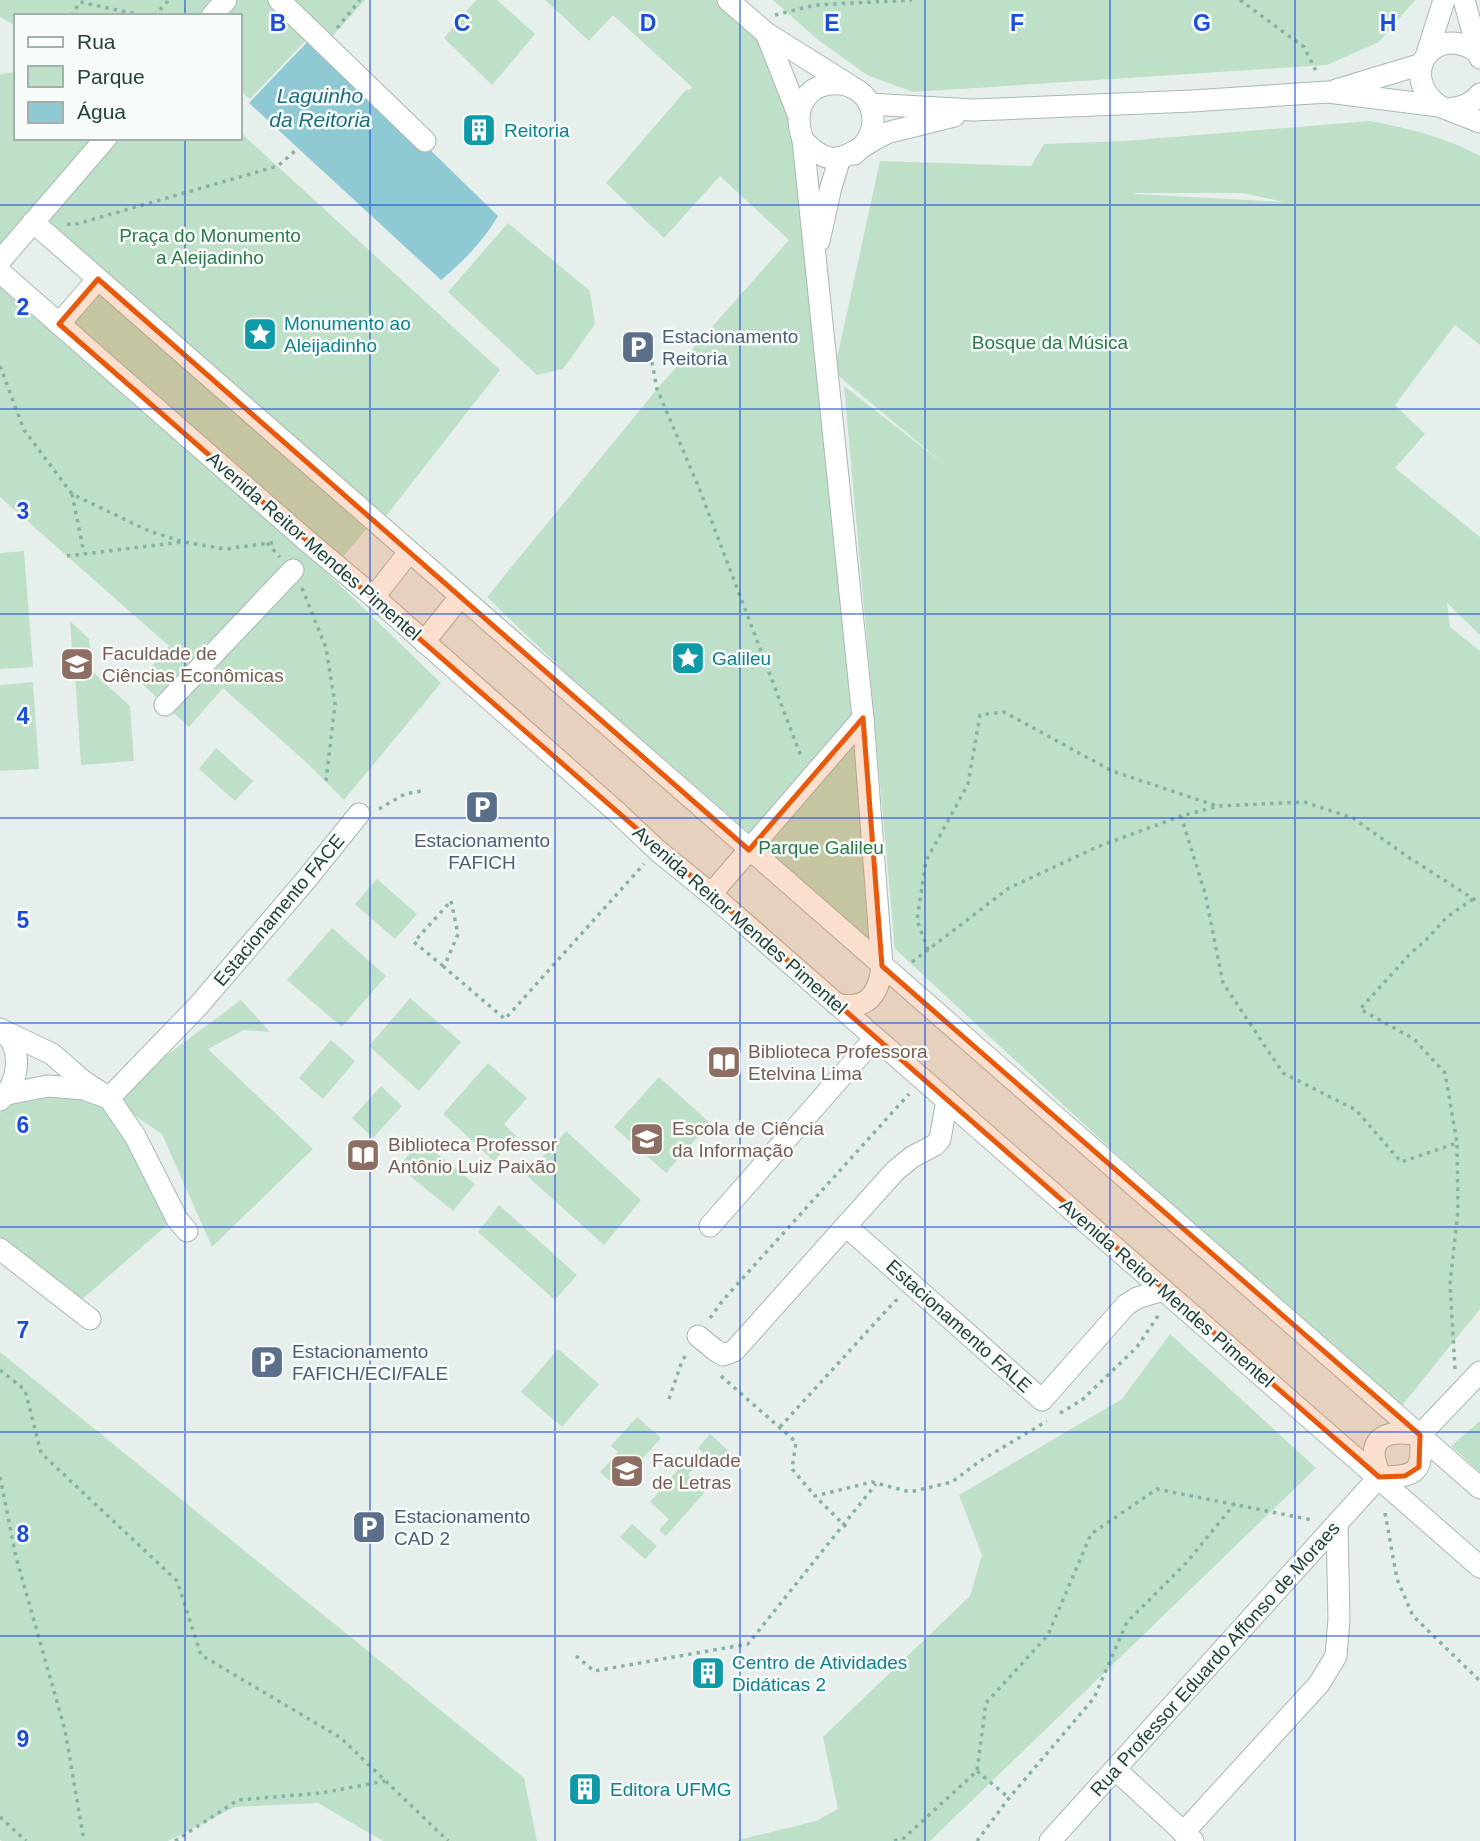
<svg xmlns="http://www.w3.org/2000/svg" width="1480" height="1841" font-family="Helvetica,sans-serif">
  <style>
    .green { fill: #bfe0c8; fill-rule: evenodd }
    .water { fill: #8ec9d4 }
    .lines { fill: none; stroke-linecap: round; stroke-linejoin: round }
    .minor-casing { stroke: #a8b8b2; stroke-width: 23 }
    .path { stroke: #86b3a5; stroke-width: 3.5; stroke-dasharray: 3.5 5; stroke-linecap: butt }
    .minor { stroke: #fff; stroke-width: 21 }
    .marked { fill: #e8590c; fill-opacity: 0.2; stroke: #e8590c; stroke-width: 5; stroke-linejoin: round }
    .grid { fill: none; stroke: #1d4ed8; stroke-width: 2; stroke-opacity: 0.55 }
    .labels { text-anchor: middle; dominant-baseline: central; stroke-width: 5; stroke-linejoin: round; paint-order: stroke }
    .culture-label { font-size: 19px; fill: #0d838f; stroke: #f7fbf9; text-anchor: start }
    .park-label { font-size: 19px; fill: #2d7a4b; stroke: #f7fbf9 }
    .service-label { font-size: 19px; fill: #4e5e75; stroke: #f7fbf9; text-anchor: start }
    .street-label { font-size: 19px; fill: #24423a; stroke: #f7fbf9 }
    .education-label { font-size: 19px; fill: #785e54; stroke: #f7fbf9; text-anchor: start }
    .water-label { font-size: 21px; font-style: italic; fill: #1c6f80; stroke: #f7fbf9 }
    .grid-label { font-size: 23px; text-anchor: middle; font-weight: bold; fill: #1d4ed8; stroke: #f7fbf9; stroke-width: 5; stroke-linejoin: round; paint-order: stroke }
  </style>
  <rect width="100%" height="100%" fill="#e6efeb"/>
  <g class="green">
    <path d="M0 0H223L209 16H16V29L14 25 0 17Z"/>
    <path d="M227 0H279L313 33 250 99 240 91V16H214Z"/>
    <path d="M291 0H365L328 41Z"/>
    <path d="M476 0H497L535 34 492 85 444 38Z"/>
    <path d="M545 0H717L763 38 791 117 856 709 805 777 755 838 568 675 487 597 657 389 789 240 720 176 664 238 606 183 685 91 693 88 613 15 589 41Z"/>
    <path d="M773 0H1415L1379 42 1327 65 913 92 867 75 817 39Z"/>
    <path d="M16 72V138H99L0 252V74Z"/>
    <path d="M1370 121C1408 128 1445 137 1480 156V345L1455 325 1395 405 1425 434 1395 468 1480 537V635L1447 603 1450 627 1480 651V1309L1396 1413 895 949 844 386 944 464 834 372 880 161 1031 166 1044 144 1124 141ZM1134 193H1243L1284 202 1135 194Z"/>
    <path d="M240 132 500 370 379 525 373 521 336 565 294 541 441 683 344 800 307 763 223 688 189 727 139 681 169 646 0 497V272L59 324 97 280 33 222 108 138H240Z"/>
    <path d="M508 223 590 291 595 324 563 369 537 375 448 292Z"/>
    <path d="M24 551 33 667 0 669V553Z"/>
    <path d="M70 621 89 639 92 661 73 662Z"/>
    <path d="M94 673 130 706 134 761 81 765 75 674Z"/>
    <path d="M33 682 39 769 0 771V685Z"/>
    <path d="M863 718 882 966 749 850Z"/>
    <path d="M216 748 253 781 235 801 199 769Z"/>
    <path d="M377 879 417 914 395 939 355 904Z"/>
    <path d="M332 928 386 976 342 1027 287 980Z"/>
    <path d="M410 998 461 1042 419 1091 369 1046Z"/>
    <path d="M241 1000 270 1032 244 1030 208 1049 313 1149 212 1247 162 1134 109 1098Z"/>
    <path d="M331 1040 355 1061 323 1099 299 1078Z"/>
    <path d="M488 1063 527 1098 504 1124 516 1136 494 1161 443 1114Z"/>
    <path d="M659 1077 710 1123 666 1173 614 1127Z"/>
    <path d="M381 1086 402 1106 373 1138 352 1118Z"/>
    <path d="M47 1096 83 1100 108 1109 174 1219 79 1302 0 1238V1113L16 1099Z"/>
    <path d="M566 1131 641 1200 604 1245 526 1175Z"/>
    <path d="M420 1140 475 1184 453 1211 399 1167Z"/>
    <path d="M499 1205 577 1275 555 1300 478 1232Z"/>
    <path d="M1170 1334 1316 1468 930 1841H738V1840L816 1821 838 1809 823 1737 970 1596 982 1555 959 1495 1122 1399Z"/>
    <path d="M558 1349 599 1384 562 1427 521 1392Z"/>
    <path d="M0 1352 524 1778 537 1841H383L318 1803 235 1807 168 1841H2L0 1840Z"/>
    <path d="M637 1417 661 1438 617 1487 600 1472 618 1452 611 1446Z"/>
    <path d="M1480 1421V1472L1451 1446Z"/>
    <path d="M710 1434 735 1457 722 1471 698 1448Z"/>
    <path d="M687 1459 695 1466 688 1475 699 1484 706 1476 713 1483 666 1536 659 1530 669 1519 650 1502Z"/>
    <path d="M632 1524 657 1546 645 1559 620 1537Z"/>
  </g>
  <path class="water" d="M313 36 498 216C484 240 462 263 441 280L249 103Z"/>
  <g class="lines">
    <g class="minor-casing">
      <g id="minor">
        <path d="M279 0 425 141"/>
        <path d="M728 0 766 33 849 85"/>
        <path d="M1464 0 1480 58"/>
        <path d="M212 16 226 0"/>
        <path d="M766 33 798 114"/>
        <path d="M1427 54 1444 0"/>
        <path d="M1336 90 1422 64"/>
        <path d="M869 104 973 110 1192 101 1328 92 1439 106 1480 122"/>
        <path d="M1439 106C1396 74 1436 21 1478 53"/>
        <path d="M1449 109C1462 108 1472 104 1480 94"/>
        <path d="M803 140C837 177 852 149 885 134 891 131 899 130 906 128 922 124 938 120 954 116"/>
        <path d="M33 222 1480 1488"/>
        <path d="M819 241 831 187 840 158"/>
        <path d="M0 261 106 138"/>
        <path d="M0 272 306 540 374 597 619 814 657 850 711 894 1480 1567"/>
        <path d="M59 324 98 279"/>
        <path d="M374 597 409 552"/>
        <path d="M424 642 460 597"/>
        <path d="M165 705 293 570"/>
        <path d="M711 894 863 718"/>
        <path d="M836 1004C867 1011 879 995 882 966L863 718 803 140C779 71 874 66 873 122 872 136 865 145 854 154"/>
        <path d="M4 1031 52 1054 83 1081 109 1098 135 1136 177 1219 187 1231"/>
        <path d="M7 1094 48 1086 84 1089 109 1098 199 1005 305 881 359 814"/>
        <path d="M0 1100C20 1083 24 1045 0 1029"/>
        <path d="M710 1226 875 1038"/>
        <path d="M846 1226 1042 1400 1126 1305 1137 1298 1163 1290"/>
        <path d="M0 1249 90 1319"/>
        <path d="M698 1336 715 1350 723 1355 734 1351 895 1171 912 1157 935 1145 940 1139 947 1100"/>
        <path d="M1420 1435 1480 1372"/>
        <path d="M1379 1477C1378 1470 1375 1462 1374 1455 1374 1429 1403 1432 1420 1435"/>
        <path d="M1379 1477C1416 1477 1424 1473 1420 1435"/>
        <path d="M1115 1769 1193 1841"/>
        <path d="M1183 1833 1319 1684 1336 1656 1339 1619 1337 1525"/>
        <path d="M1050 1841 1379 1477"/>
      </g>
    </g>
    <g class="path">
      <path d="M1240 0 1304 47 1316 71"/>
      <path d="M775 15 815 5 912 0"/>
      <path d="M71 16 80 2 145 16"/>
      <path d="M154 16 169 0"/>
      <path d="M337 28 360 0"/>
      <path d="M67 224 73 225 278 166 297 149"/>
      <path d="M652 362 657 389 699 488 802 759"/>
      <path d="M0 366 24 430 72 494 149 531 184 542 225 549 278 542"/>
      <path d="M72 494 84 553"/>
      <path d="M267 543 280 557"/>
      <path d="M67 556 182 542"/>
      <path d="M302 588 326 648 335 704 326 781"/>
      <path d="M379 809 405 794 421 791"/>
      <path d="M1473 899 1447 917 1426 940 1411 953 1360 1009 1414 1039 1445 1073 1457 1143 1401 1162 1356 1110 1283 1073 1223 983 1205 893 1181 816 1219 806 1304 802 1353 818 1408 857 1480 903"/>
      <path d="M451 901 458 934 444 967 505 1019 644 864"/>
      <path d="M928 950 917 920 926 861 968 784 980 715 1004 712 1112 771 1217 806"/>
      <path d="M912 962 1009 888 1097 847 1181 816"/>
      <path d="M443 966 414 942 451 901"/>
      <path d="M710 1318 723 1300 909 1094"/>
      <path d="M1455 1369 1450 1284 1458 1210 1457 1143"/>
      <path d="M0 1370 25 1390 41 1453 177 1581 201 1655 341 1738 448 1841"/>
      <path d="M721 1376 796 1442 792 1469 815 1496"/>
      <path d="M669 1399 681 1364 686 1354"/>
      <path d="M1060 1413 1082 1400 1137 1347 1160 1313"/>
      <path d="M780 1427 895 1301 900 1299"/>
      <path d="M0 1477 16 1557 65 1730 84 1841"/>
      <path d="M1385 1513 1397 1579 1413 1616 1480 1681"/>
      <path d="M846 1527 815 1496 872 1482 910 1492 952 1482 980 1461 1047 1421"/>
      <path d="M576 1656 594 1671 748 1644 876 1484"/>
      <path d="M977 1771 1009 1798"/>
      <path d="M0 1817 26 1841"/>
      <path d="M175 1841 238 1800 321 1793 385 1781"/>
      <path d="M894 1841 904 1838 977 1771 986 1703 1048 1635 1091 1534 1157 1489 1312 1520"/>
      <path d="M977 1841 1009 1798 1094 1698 1127 1622 1187 1562 1235 1503"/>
    </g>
    <use href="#minor" class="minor"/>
  </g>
  <path class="marked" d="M98 279 749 850 863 718 882 966 1420 1435 1419 1467 1405 1476 1379 1477 59 324Z"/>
  <path class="grid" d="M185 0V16M370 0V1841M555 0V1841M740 0V1841M925 0V1841M1110 0V1841M1295 0V1841M185 138V1841M0 205H1480M0 409H1480M0 614H1480M0 818H1480M0 1023H1480M0 1227H1480M0 1432H1480M0 1636H1480"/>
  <defs>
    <g id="building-square" transform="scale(1.75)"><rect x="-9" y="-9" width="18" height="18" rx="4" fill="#0f9aa8" stroke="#f7fbf9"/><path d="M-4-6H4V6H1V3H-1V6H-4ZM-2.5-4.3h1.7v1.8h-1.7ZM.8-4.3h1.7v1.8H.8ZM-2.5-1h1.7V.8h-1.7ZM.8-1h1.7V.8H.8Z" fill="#fff"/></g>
    <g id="sight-square" transform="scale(1.75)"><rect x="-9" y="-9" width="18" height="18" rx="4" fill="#0f9aa8" stroke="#f7fbf9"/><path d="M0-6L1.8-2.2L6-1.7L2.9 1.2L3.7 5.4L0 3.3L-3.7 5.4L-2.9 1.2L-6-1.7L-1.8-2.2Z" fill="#fff"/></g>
    <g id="parking-square" transform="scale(1.75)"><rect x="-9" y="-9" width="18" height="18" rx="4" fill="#5c6f8a" stroke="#f7fbf9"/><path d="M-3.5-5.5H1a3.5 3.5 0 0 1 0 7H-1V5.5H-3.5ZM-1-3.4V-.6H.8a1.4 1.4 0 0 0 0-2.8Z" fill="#fff"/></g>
    <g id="university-square" transform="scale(1.75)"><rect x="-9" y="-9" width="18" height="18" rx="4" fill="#8d6e63" stroke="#f7fbf9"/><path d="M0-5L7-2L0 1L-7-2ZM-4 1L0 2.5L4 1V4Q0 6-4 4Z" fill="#fff"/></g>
    <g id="library-square" transform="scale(1.75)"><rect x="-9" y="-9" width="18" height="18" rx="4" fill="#8d6e63" stroke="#f7fbf9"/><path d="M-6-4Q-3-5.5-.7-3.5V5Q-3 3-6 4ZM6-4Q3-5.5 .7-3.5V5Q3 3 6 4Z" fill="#fff"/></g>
  </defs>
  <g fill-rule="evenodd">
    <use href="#building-square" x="479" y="130"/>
    <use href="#sight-square" x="260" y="334"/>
    <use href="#parking-square" x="638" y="347"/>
    <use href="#sight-square" x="688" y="658"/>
    <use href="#university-square" x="77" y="664"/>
    <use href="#parking-square" x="482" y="807"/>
    <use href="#library-square" x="724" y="1062"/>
    <use href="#university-square" x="647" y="1139"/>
    <use href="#library-square" x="363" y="1155"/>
    <use href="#parking-square" x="267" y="1362"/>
    <use href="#university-square" x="627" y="1471"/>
    <use href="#parking-square" x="369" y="1527"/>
    <use href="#building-square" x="708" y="1673"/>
    <use href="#building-square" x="585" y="1789"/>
  </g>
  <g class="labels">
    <g class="culture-label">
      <text x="504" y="130">Reitoria</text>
      <text x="284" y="323">Monumento ao<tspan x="284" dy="22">Aleijadinho</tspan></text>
      <text x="712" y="658">Galileu</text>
      <text x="732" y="1662">Centro de Atividades<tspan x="732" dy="22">Didáticas 2</tspan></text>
      <text x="610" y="1789">Editora UFMG</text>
    </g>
    <g class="park-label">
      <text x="210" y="235">Praça do Monumento<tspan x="210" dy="22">a Aleijadinho</tspan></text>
      <text x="1050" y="342">Bosque da Música</text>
      <text x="821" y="847">Parque Galileu</text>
    </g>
    <g class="service-label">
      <text x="662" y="336">Estacionamento<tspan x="662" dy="22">Reitoria</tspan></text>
      <text x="482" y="840" text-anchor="middle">Estacionamento<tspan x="482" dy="22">FAFICH</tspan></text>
      <text x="292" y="1351">Estacionamento<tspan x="292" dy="22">FAFICH/ECI/FALE</tspan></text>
      <text x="394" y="1516">Estacionamento<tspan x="394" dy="22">CAD 2</tspan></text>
    </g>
    <g class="street-label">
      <text transform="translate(314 546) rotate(41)">Avenida Reitor Mendes Pimentel</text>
      <text transform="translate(279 910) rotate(-50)">Estacionamento FACE</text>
      <text transform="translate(740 920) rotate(41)">Avenida Reitor Mendes Pimentel</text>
      <text transform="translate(1167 1293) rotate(41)">Avenida Reitor Mendes Pimentel</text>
      <text transform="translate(959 1326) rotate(42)">Estacionamento FALE</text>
      <text transform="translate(1215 1659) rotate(-48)">Rua Professor Eduardo Affonso de Moraes</text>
    </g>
    <g class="education-label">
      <text x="102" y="653">Faculdade de<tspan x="102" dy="22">Ciências Econômicas</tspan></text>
      <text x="748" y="1051">Biblioteca Professora<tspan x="748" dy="22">Etelvina Lima</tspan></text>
      <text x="672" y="1128">Escola de Ciência<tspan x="672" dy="22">da Informação</tspan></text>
      <text x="388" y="1144">Biblioteca Professor<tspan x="388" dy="22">Antônio Luiz Paixão</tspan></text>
      <text x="652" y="1460">Faculdade<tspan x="652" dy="22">de Letras</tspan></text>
    </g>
    <g class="water-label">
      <text x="320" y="95">Laguinho<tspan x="320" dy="24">da Reitoria</tspan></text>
    </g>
  </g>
  <g class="grid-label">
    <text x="278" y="31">B</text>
    <text x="462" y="31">C</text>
    <text x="648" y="31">D</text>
    <text x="832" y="31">E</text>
    <text x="1017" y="31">F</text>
    <text x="1202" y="31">G</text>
    <text x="1388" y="31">H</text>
    <text x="23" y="315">2</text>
    <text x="23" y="519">3</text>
    <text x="23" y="724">4</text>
    <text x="23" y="928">5</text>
    <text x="23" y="1133">6</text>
    <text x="23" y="1338">7</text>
    <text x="23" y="1542">8</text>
    <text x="23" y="1747">9</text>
  </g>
  <rect x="14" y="14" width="228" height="126" fill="#f7fbf9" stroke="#a3b1ad" stroke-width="2"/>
  <rect x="28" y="37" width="35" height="10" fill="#ffffff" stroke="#a3b1ad" stroke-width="2"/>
  <text x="77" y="49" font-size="21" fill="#24423a">Rua</text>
  <rect x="28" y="66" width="35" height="21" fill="#bfe0c8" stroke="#a3b1ad" stroke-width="2"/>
  <text x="77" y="84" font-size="21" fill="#24423a">Parque</text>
  <rect x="28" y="102" width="35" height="21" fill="#8ec9d4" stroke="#a3b1ad" stroke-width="2"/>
  <text x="77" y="119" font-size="21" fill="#24423a">Água</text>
</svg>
